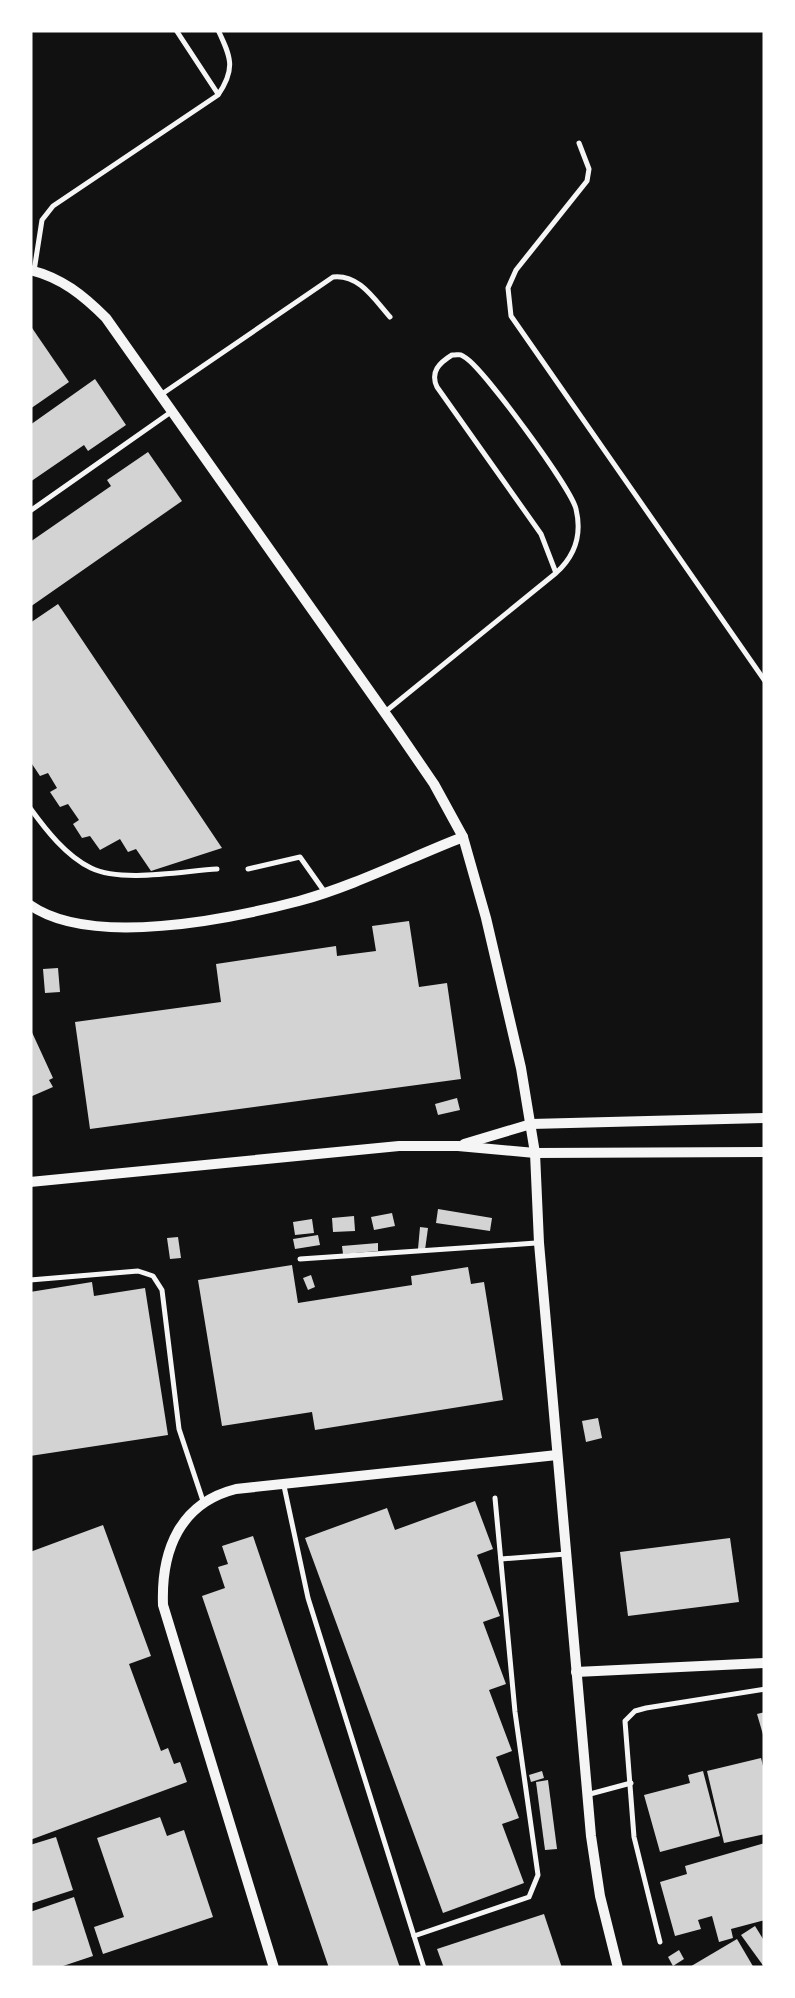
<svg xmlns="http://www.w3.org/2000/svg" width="795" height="1998" font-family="Overpass,sans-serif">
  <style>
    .building { fill: #d3d3d3 }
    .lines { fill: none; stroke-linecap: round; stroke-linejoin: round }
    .service { stroke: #f5f5f5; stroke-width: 5 }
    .minor { stroke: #f5f5f5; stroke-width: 10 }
  </style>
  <rect width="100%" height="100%" fill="#111"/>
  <g class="building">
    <path d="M30 325 69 382 30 409Z"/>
    <path d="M95 379 126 425 88 451 84 445 30 482V425Z"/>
    <path d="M148 452 182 501 30 607V542L111 486 107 480Z"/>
    <path d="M58 604 222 848 151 871 136 849 128 852 120 839 100 850 90 836 82 838 73 824 79 820 68 804 60 807 50 792 57 788 48 773 40 776 30 761V623Z"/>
    <path d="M409 921 419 987 447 983 461 1079 90 1129 75 1022 221 1002 216 964 336 946 337 956 376 951 372 926Z"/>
    <path d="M58 968 60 992 45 993 43 969Z"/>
    <path d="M30 1028 53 1078 49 1080 53 1087 30 1097Z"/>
    <path d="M457 1098 460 1110 438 1115 435 1104Z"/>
    <path d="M438 1209 492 1218 490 1231 436 1223Z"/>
    <path d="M392 1213 395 1226 374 1230 371 1217Z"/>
    <path d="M354 1216 355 1231 333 1232 332 1218Z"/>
    <path d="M312 1219 314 1233 295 1235 293 1222Z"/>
    <path d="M420 1227 428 1228 425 1250 418 1249Z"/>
    <path d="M318 1235 320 1245 295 1249 293 1239Z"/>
    <path d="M178 1237 181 1258 170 1259 167 1238Z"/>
    <path d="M378 1243V1251L343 1254 342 1246Z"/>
    <path d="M292 1265 298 1303 412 1285 411 1276 468 1267 471 1284 484 1282 503 1400 315 1430 312 1412 222 1426 198 1280Z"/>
    <path d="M311 1275 315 1287 308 1290 303 1278Z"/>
    <path d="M92 1282 94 1296 145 1288 168 1435 30 1456V1292Z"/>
    <path d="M598 1418 602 1438 586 1442 582 1421Z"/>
    <path d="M475 1501 493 1549 477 1555 500 1616 483 1622 506 1684 489 1690 512 1751 496 1757 519 1818 502 1824 524 1883 443 1913 305 1538 387 1508 395 1530Z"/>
    <path d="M103 1525 151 1656 129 1664 161 1751 168 1748 174 1764 180 1762 187 1782 30 1840V1552Z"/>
    <path d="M253 1536 400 1968H329L202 1596 225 1588 218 1567 228 1564 222 1546Z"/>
    <path d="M730 1538 739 1602 628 1616 620 1552Z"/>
    <path d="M765 1712V1738H764L757 1714Z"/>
    <path d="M761 1758 765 1774V1834L724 1843 707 1771Z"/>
    <path d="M542 1771 544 1778 531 1782 529 1775Z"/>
    <path d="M703 1771 720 1836 660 1852 644 1795 690 1783 688 1775Z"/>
    <path d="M548 1780 557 1849 545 1850 536 1782Z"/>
    <path d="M160 1817 167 1836 184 1830 213 1917 103 1954 94 1927 124 1917 97 1838Z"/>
    <path d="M56 1837 73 1890 30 1904V1845Z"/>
    <path d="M765 1843V1920L731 1929 733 1938 719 1942 712 1916 698 1920 701 1929 675 1936 660 1882 687 1874 685 1866Z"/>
    <path d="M74 1897 93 1956 57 1968H30V1912Z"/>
    <path d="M544 1914 562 1968H444L437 1949Z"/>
    <path d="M755 1926 765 1942V1968L741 1935Z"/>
    <path d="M737 1939 754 1968H688Z"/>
    <path d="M679 1950 684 1959 673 1966 668 1957Z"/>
  </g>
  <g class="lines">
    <g class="service">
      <path d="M176 30 218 94"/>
      <path d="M579 143 589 169 587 181 516 270 508 288 511 316 765 681"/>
      <path d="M34 271 42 220 53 206 218 95C236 69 231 57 218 30"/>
      <path d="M162 394 333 277C359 274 374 299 390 317"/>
      <path d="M30 511 171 412"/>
      <path d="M385 712 556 573C575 556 582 534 576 509 571 488 485 371 466 358 459 353 460 355 452 355 439 363 430 372 437 387L541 534 556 573"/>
      <path d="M30 808C46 830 66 856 91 868 122 883 183 871 217 869"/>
      <path d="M248 869 300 857 324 891"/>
      <path d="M300 1259 536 1243"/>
      <path d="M30 1280 138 1271 153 1276 162 1290 179 1429 203 1501"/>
      <path d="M284 1486 308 1598 424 1968"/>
      <path d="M501 1559 566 1554"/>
      <path d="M590 1794 631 1783"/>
      <path d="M414 1936 529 1897 538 1875 515 1712 495 1498"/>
      <path d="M660 1942 634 1837 625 1721 635 1711 646 1708 765 1689"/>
    </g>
    <g class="minor">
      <path d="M30 270C62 278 83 295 106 318L397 730 434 784 463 837 486 918 521 1068 535 1153 539 1243 591 1836 600 1896 618 1968"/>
      <path d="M30 905C91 948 230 919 299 901 354 886 409 858 463 837"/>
      <path d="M464 1144 531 1124 765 1118"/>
      <path d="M30 1182 399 1146H458L535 1153 765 1152"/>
      <path d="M576 1672 765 1663"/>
      <path d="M274 1968 163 1605C161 1550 180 1503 236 1489L557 1455"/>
    </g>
  </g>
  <rect width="795" height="1998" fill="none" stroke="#ffffff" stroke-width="65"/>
</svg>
